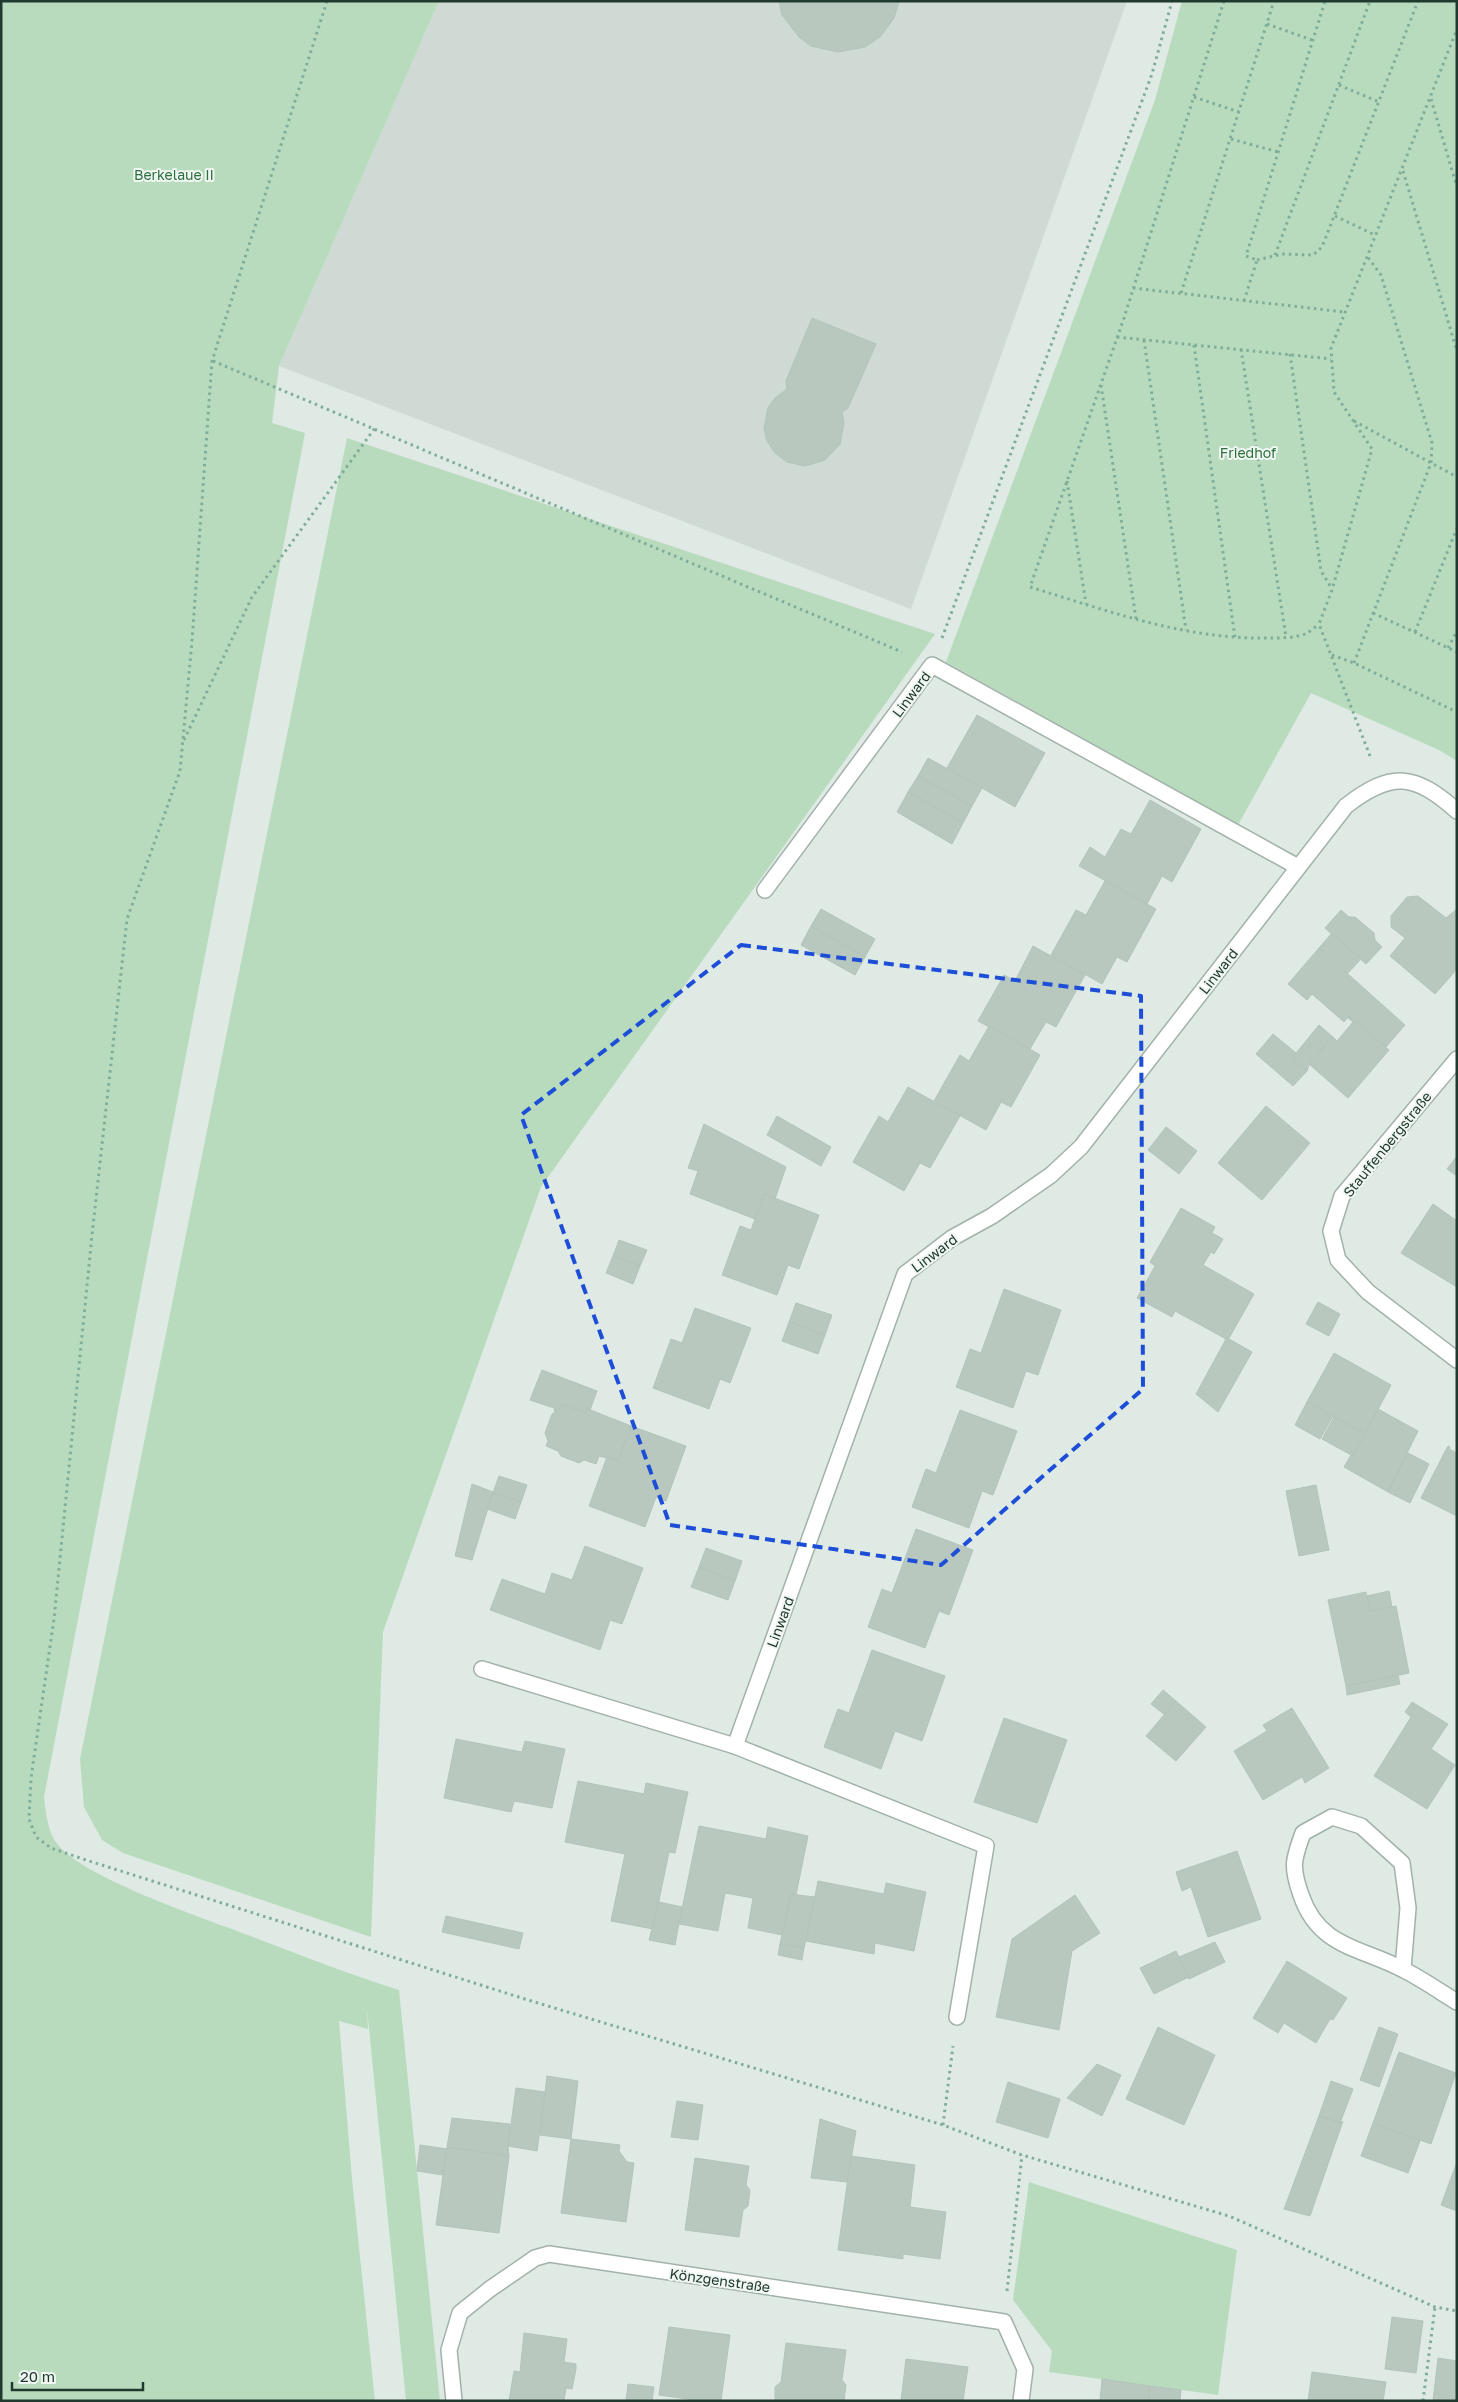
<svg xmlns="http://www.w3.org/2000/svg" width="1458" height="2402" font-family="'Golos Text',sans-serif">
  <style>
    .built { fill: #cedad3 }
    .green { fill: #b8dbbd }
    .building { fill: #b8c8bf; stroke: #b2c4ba }
    .lines { fill: none; stroke-linecap: round; stroke-linejoin: round }
    .minor-casing { stroke: #a2b2aa; stroke-width: 18 }
    .path { stroke: #80ad99; stroke-width: 3; stroke-dasharray: 2.5 4; stroke-linecap: butt }
    .minor { stroke: #fff; stroke-width: 15 }
    .marked { fill: none; stroke: #1d4ed8; stroke-width: 4; stroke-dasharray: 10 6; stroke-linejoin: round }
    .labels { text-anchor: middle; dominant-baseline: central; stroke-width: 4; stroke-linejoin: round; paint-order: stroke }
    .park-label { font-size: 14px; fill: #2c703d; stroke: #f0f7f2 }
    .street-label { font-size: 14px; fill: #213a30; stroke: #f0f7f2 }
  </style>
  <rect width="100%" height="100%" fill="#dfeae4"/>
  <path class="built" d="M439 1H1127L911 609 279 366Z"/>
  <g class="green">
    <path d="M1 1H439L279 366 272 423 305 433 44 1797C46 1812 47 1828 55 1841 77 1876 206 1919 248 1935 298 1954 347 1974 399 1990L440 2401H406L367 2008 368 2029 339 2021 352 2179 375 2401H1Z"/>
    <path d="M1182 1H1457V761L1439 750 1311 693 1238 825 946 662 1155 100Z"/>
    <path d="M347 438 935 634 541 1187 383 1632 371 1937 123 1853 102 1840 84 1807 80 1759Z"/>
    <path d="M1029 2182 1237 2250 1218 2395 1049 2372 1052 2351 1013 2300Z"/>
  </g>
  <g class="building">
    <path d="M779 1H899L894 18 880 37 865 47 838 52 811 46 799 37 782 15Z"/>
    <path d="M812 318 876 344 848 408 842 412 844 423 840 444 825 460 805 466 787 462 775 453 767 441 764 428 768 408 775 398 787 389 786 381Z"/>
    <path d="M977 715 1045 753 1015 807 947 768Z"/>
    <path d="M928 758 982 788 972 806 918 776Z"/>
    <path d="M918 776 972 806 963 823 908 792Z"/>
    <path d="M908 792 963 823 952 844 897 812Z"/>
    <path d="M1150 800 1201 829 1172 882 1162 876 1147 904 1079 866 1090 847 1105 857 1121 829 1131 834Z"/>
    <path d="M1105 881 1156 909 1127 962 1117 957 1102 984 1051 955 1076 910 1086 915Z"/>
    <path d="M1418 896 1446 918 1457 909V969L1435 994 1390 956 1405 938 1391 927V916L1407 897Z"/>
    <path d="M821 909 875 939 865 957 811 926Z"/>
    <path d="M1341 910 1349 917H1355L1374 933 1375 940 1382 947 1366 964 1325 928Z"/>
    <path d="M811 926 865 957 855 975 801 945Z"/>
    <path d="M1332 933 1361 959 1347 974 1319 948Z"/>
    <path d="M1033 946 1085 975 1056 1027 1046 1022 1030 1049 978 1021 1004 975 1015 981Z"/>
    <path d="M1319 948 1405 1025 1386 1047 1349 1016 1344 1022 1312 994 1307 1000 1288 984Z"/>
    <path d="M1349 1016 1389 1050 1348 1098 1309 1064 1333 1037 1337 1041 1353 1022 1348 1018Z"/>
    <path d="M1319 1025 1333 1037 1310 1062 1307 1071 1292 1058Z"/>
    <path d="M989 1026 1040 1055 1011 1107 1001 1102 986 1130 934 1101 960 1055 969 1061Z"/>
    <path d="M1273 1034 1296 1053 1292 1058 1307 1071 1293 1086 1256 1054Z"/>
    <path d="M908 1087 960 1116 930 1168 920 1163 904 1191 853 1162 879 1116 888 1122Z"/>
    <path d="M1266 1106 1310 1143 1262 1200 1218 1163Z"/>
    <path d="M777 1116 831 1147 821 1166 767 1135Z"/>
    <path d="M704 1124 786 1167 775 1199 764 1194 755 1219 690 1194 698 1171 688 1168Z"/>
    <path d="M1166 1127 1197 1151 1179 1174 1148 1150Z"/>
    <path d="M1457 1156V1176L1447 1169Z"/>
    <path d="M764 1194 819 1215 799 1269 788 1265 777 1295 722 1275 740 1226 751 1230Z"/>
    <path d="M1433 1204 1457 1221V1287L1401 1253Z"/>
    <path d="M1181 1208 1215 1227 1212 1233 1223 1239 1214 1254 1211 1252 1203 1265 1254 1294 1228 1340 1175 1311 1172 1317 1137 1298 1155 1266 1150 1262Z"/>
    <path d="M619 1240 647 1250 640 1266 613 1256Z"/>
    <path d="M613 1256 640 1266 633 1284 606 1273Z"/>
    <path d="M1004 1289 1061 1310 1038 1375 1026 1371 1013 1408 956 1387 970 1349 981 1353Z"/>
    <path d="M1318 1302 1340 1314 1329 1336 1306 1324Z"/>
    <path d="M796 1303 832 1315 825 1335 789 1322Z"/>
    <path d="M695 1308 751 1328 730 1383 720 1379 709 1409 653 1388 671 1339 682 1343Z"/>
    <path d="M789 1322 825 1335 818 1354 782 1341Z"/>
    <path d="M1226 1339H1229L1252 1352 1218 1412 1196 1394Z"/>
    <path d="M1334 1353 1391 1385 1365 1434 1307 1402Z"/>
    <path d="M542 1370 597 1391 590 1410 588 1409 586 1413 562 1404 559 1410 555 1412 554 1408 530 1400Z"/>
    <path d="M1307 1402 1333 1416 1320 1439 1295 1425Z"/>
    <path d="M562 1404 586 1413 588 1409 631 1426 618 1461 599 1456 596 1464 584 1460 579 1463 561 1456 558 1451 546 1446 548 1441 545 1433 552 1414 559 1410Z"/>
    <path d="M1378 1409 1418 1431 1388 1492 1344 1467 1351 1455 1353 1456Z"/>
    <path d="M960 1410 1017 1431 993 1495 982 1491 969 1528 912 1507 926 1469 936 1473Z"/>
    <path d="M1334 1417 1365 1434 1353 1456 1322 1439Z"/>
    <path d="M631 1426 686 1446 666 1501 656 1497 645 1527 589 1506 607 1457 618 1461Z"/>
    <path d="M1448 1446 1450 1447 1449 1449 1457 1453V1516L1421 1498Z"/>
    <path d="M1408 1453 1429 1464 1410 1503 1388 1492Z"/>
    <path d="M499 1476 527 1485 521 1502 493 1493Z"/>
    <path d="M472 1484 493 1492 472 1560 455 1556Z"/>
    <path d="M1316 1485 1329 1550 1299 1556 1286 1491Z"/>
    <path d="M493 1493 521 1502 515 1519 487 1509Z"/>
    <path d="M916 1529 973 1550 949 1615 939 1611 925 1648 868 1627 882 1589 892 1593Z"/>
    <path d="M585 1546 643 1568 622 1624 610 1620 600 1650 490 1610 502 1579 545 1594 552 1573 572 1580Z"/>
    <path d="M706 1548 742 1561 735 1581 699 1567Z"/>
    <path d="M699 1567 735 1581 728 1600 691 1587Z"/>
    <path d="M1389 1591 1392 1607 1370 1611 1367 1596Z"/>
    <path d="M1366 1592 1370 1611 1396 1606 1409 1673 1346 1686 1328 1600Z"/>
    <path d="M872 1650 945 1676 922 1741 895 1731 881 1769 824 1747 838 1709 849 1713Z"/>
    <path d="M1398 1675 1400 1684 1347 1695 1346 1686Z"/>
    <path d="M1163 1690 1176 1701 1165 1715 1151 1704Z"/>
    <path d="M1176 1701 1206 1727 1176 1761 1146 1736Z"/>
    <path d="M1412 1702 1448 1724 1431 1749 1455 1765 1427 1809 1374 1776 1411 1717 1405 1712Z"/>
    <path d="M1292 1708 1329 1768 1305 1783 1302 1777 1263 1800 1234 1751 1267 1731 1263 1725Z"/>
    <path d="M1004 1718 1067 1740 1037 1823 974 1802Z"/>
    <path d="M456 1739 522 1752 525 1741 565 1749 552 1808 514 1801 511 1812 444 1798Z"/>
    <path d="M578 1781 644 1794 646 1783 688 1792 675 1853 669 1852 653 1929 611 1921 625 1854 565 1842Z"/>
    <path d="M699 1826 766 1839 768 1827 808 1836 796 1895 791 1894 782 1935 748 1928 753 1898 725 1893 718 1931 679 1924Z"/>
    <path d="M1237 1851 1261 1919 1208 1937 1191 1887 1182 1891 1176 1872Z"/>
    <path d="M818 1881 884 1894 886 1883 926 1892 914 1951 875 1943 874 1954 806 1941Z"/>
    <path d="M791 1894 815 1897 804 1948 780 1944Z"/>
    <path d="M1075 1895 1100 1933 1072 1951 1059 2030 996 2017 1012 1939Z"/>
    <path d="M659 1902 682 1907 675 1945 649 1940Z"/>
    <path d="M446 1916 523 1933 519 1949 442 1932Z"/>
    <path d="M1215 1942 1225 1962 1189 1979 1179 1957Z"/>
    <path d="M780 1944 804 1948 802 1960 778 1955Z"/>
    <path d="M1176 1951 1189 1977 1154 1994 1140 1968Z"/>
    <path d="M1287 1961 1347 1998 1333 2020 1330 2019 1316 2043 1284 2023 1278 2033 1253 2018Z"/>
    <path d="M1158 2027 1215 2055 1184 2125 1126 2099Z"/>
    <path d="M1379 2027 1398 2034 1379 2087 1360 2080Z"/>
    <path d="M1399 2052 1456 2073 1431 2144 1373 2123Z"/>
    <path d="M1097 2064 1121 2075 1102 2116 1067 2098Z"/>
    <path d="M547 2076 578 2081 571 2139 540 2135Z"/>
    <path d="M1331 2081 1353 2089 1340 2123 1319 2116Z"/>
    <path d="M1008 2082 1060 2099 1048 2138 996 2122Z"/>
    <path d="M516 2088 545 2092 537 2151 508 2146Z"/>
    <path d="M677 2101 703 2105 698 2140 671 2137Z"/>
    <path d="M1319 2116 1340 2123 1343 2121 1310 2216 1284 2209Z"/>
    <path d="M452 2118 510 2124 508 2146 509 2156 447 2147Z"/>
    <path d="M820 2119 856 2131 847 2182 811 2178Z"/>
    <path d="M1373 2123 1420 2141 1408 2173 1361 2156Z"/>
    <path d="M571 2139 620 2145 619 2151 627 2162 634 2163 626 2222 561 2213Z"/>
    <path d="M420 2145 447 2149 443 2175 417 2171Z"/>
    <path d="M447 2147 509 2156 499 2233 436 2225Z"/>
    <path d="M851 2156 915 2165 910 2207 946 2212 940 2259 903 2254V2259L838 2250Z"/>
    <path d="M695 2158 749 2166 746 2185 750 2190 748 2206 743 2210 739 2237 685 2230Z"/>
    <path d="M1457 2162V2211L1441 2205Z"/>
    <path d="M1392 2317 1423 2321 1416 2373 1385 2369Z"/>
    <path d="M669 2327 730 2335 721 2401H703L659 2395Z"/>
    <path d="M524 2333 567 2339 564 2362 576 2364V2369L572 2389 566 2388 564 2401H509L514 2371 520 2372Z"/>
    <path d="M786 2343 846 2350 842 2380 846 2385 844 2401H775V2387L781 2382Z"/>
    <path d="M1438 2358 1457 2361V2401H1433Z"/>
    <path d="M906 2359 968 2367 963 2401H901Z"/>
    <path d="M1312 2372 1386 2382 1383 2401H1308Z"/>
    <path d="M1102 2379 1150 2386 1148 2401H1100Z"/>
    <path d="M628 2384 654 2387 652 2401H626Z"/>
    <path d="M1150 2386 1181 2390 1180 2401H1148Z"/>
  </g>
  <g class="lines">
    <g class="minor-casing">
      <g id="minor">
        <path d="M765 890 932 665 1298 867"/>
        <path d="M1457 1059 1342 1196 1331 1231 1338 1260 1368 1292 1457 1360"/>
        <path d="M482 1669 735 1746 986 1846 957 2017"/>
        <path d="M735 1746 905 1274 952 1238 992 1216 1051 1175 1081 1147 1346 806C1392 770 1415 774 1457 811"/>
        <path d="M1403 1969 1408 1908 1402 1863 1361 1826 1332 1817 1303 1833C1293 1860 1291 1867 1301 1895 1319 1948 1361 1947 1404 1970 1422 1979 1439 1991 1457 2002"/>
        <path d="M454 2401 449 2350 460 2313 490 2289 535 2258 549 2254 1004 2322 1025 2369 1021 2401"/>
      </g>
    </g>
    <g class="path">
      <path d="M327 1 212 361 192 641 180 771 127 919 92 1235 54 1619 31 1778 29 1819 36 1837 51 1848 86 1860 528 2000 943 2125 1022 2155 1229 2216 1435 2307 1457 2311"/>
      <path d="M1224 1 1124 318 1030 587C1108 611 1187 640 1269 638 1280 638 1297 638 1307 633 1311 631 1315 627 1319 624"/>
      <path d="M1267 24 1312 40"/>
      <path d="M1339 85 1379 102"/>
      <path d="M1194 97 1239 112"/>
      <path d="M1431 99 1457 187"/>
      <path d="M1231 139 1278 152"/>
      <path d="M1403 171 1457 351"/>
      <path d="M1335 216 1375 235"/>
      <path d="M1275 255 1370 1"/>
      <path d="M1257 260 1282 254 1313 255 1322 247 1418 1"/>
      <path d="M1133 288 1345 312"/>
      <path d="M1181 293 1274 1"/>
      <path d="M1244 301 1257 260 1246 256 1325 1"/>
      <path d="M1117 337 1331 359"/>
      <path d="M1144 340 1186 630"/>
      <path d="M1194 345 1235 638"/>
      <path d="M1241 349 1286 637"/>
      <path d="M1290 354 1321 571 1332 589"/>
      <path d="M213 361 902 652"/>
      <path d="M1101 385 1136 619"/>
      <path d="M1354 421 1457 477"/>
      <path d="M1067 481 1086 604"/>
      <path d="M1373 613 1457 652"/>
      <path d="M1415 632 1457 528"/>
      <path d="M942 638 1152 74 1172 1"/>
      <path d="M1448 648 1457 631"/>
      <path d="M1332 655 1354 663 1457 712"/>
      <path d="M1354 663 1431 463 1432 443 1381 275 1367 256"/>
      <path d="M184 740 252 597 375 428"/>
      <path d="M1370 756 1319 624 1332 590 1372 449 1334 392 1331 348 1457 29"/>
      <path d="M943 2125 953 2046"/>
      <path d="M1007 2291 1022 2155"/>
      <path d="M1423 2401 1435 2307"/>
    </g>
    <use href="#minor" class="minor"/>
  </g>
  <path class="marked" d="M741 945 1141 996 1143 1389 941 1565 670 1525 521 1115Z"/>
  <g class="labels">
    <g class="park-label">
      <text x="174" y="174">Berkelaue II</text>
      <text x="1248" y="452">Friedhof</text>
    </g>
    <g class="street-label">
      <text transform="translate(911 694) rotate(-53)">Linward</text>
      <text transform="translate(1218 971) rotate(-52)">Linward</text>
      <text transform="translate(1387 1144) rotate(-51)">Stauffenbergstraße</text>
      <text transform="translate(934 1253) rotate(-37)">Linward</text>
      <text transform="translate(780 1622) rotate(-70)">Linward</text>
      <text transform="translate(720 2280) rotate(8)">Könzgenstraße</text>
    </g>
  </g>
  <rect width="1458" height="2402" fill="none" stroke="#213a30" stroke-width="5"/>
  <path d="M12 2382v8h131v-8" fill="none" stroke="#213a30" stroke-width="2.5"/>
  <text x="20" y="2382" font-size="15" fill="#213a30" stroke="#f0f7f2" stroke-width="4" paint-order="stroke">20 m</text>
</svg>
